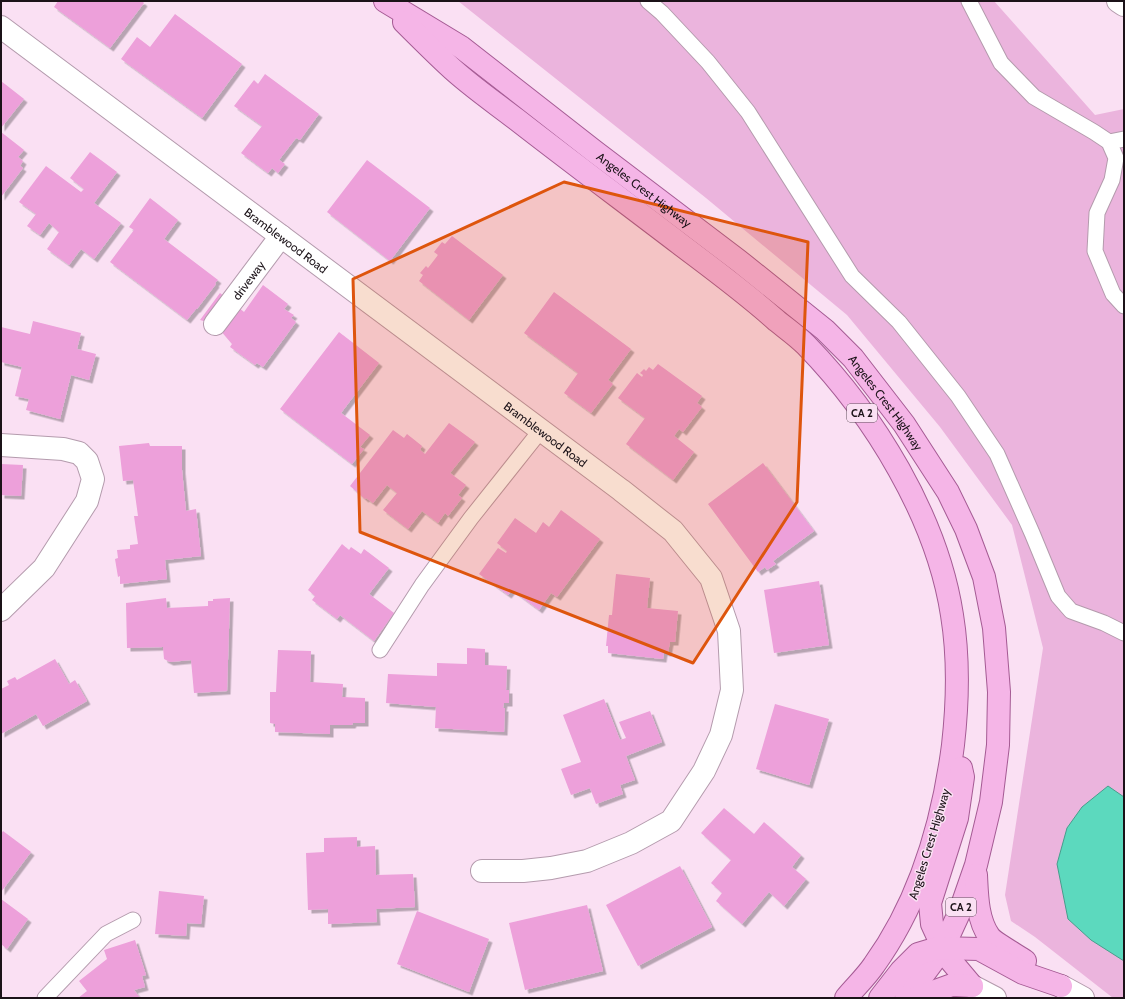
<svg xmlns="http://www.w3.org/2000/svg" width="1125" height="999" font-family="Cabin,sans-serif">
  <style>
    .green { fill: #ebb4dd }
    .water { fill: #5cd9be; stroke: #489d8c }
    .building { fill: #eda0da; filter: url(#shadow) }
    .lines { fill: none; stroke-linecap: round; stroke-linejoin: round }
    .lane-casing { stroke: #b49bad; stroke-width: 17 }
    .street-casing { stroke: #b49bad; stroke-width: 24 }
    .secondary-casing { stroke: #b49bad; stroke-width: 24 }
    .primary-casing { stroke: #a55b94; stroke-width: 24 }
    .lane { stroke: #fff; stroke-width: 15 }
    .street { stroke: #fff; stroke-width: 22 }
    .secondary { stroke: #fff; stroke-width: 22 }
    .primary { stroke: #f5b5e7; stroke-width: 22 }
    .marked { fill: #de550d; fill-opacity: 0.2; stroke: #de550d; stroke-width: 3; stroke-linejoin: round }
    .labels { text-anchor: middle; dominant-baseline: central; stroke-width: 3; stroke-linejoin: round; paint-order: stroke }
    .shield { fill: #fae0f3; stroke: #5e505a; stroke-width: 1 }
    .shield-label { font-size: 11px; font-weight: bold; fill: #1b1218 }
    .street-label { font-size: 12px; fill: #1b1218; stroke: #fae0f3 }
  </style>
  <defs>
    <filter id="shadow"><feDropShadow dx="3.5" dy="3.5" stdDeviation="0" flood-color="#0004"/></filter>
  </defs>
  <rect width="100%" height="100%" fill="#fae0f3"/>
  <path class="green" d="M458 1H994L1095 115 1124 109V998H1113L1035 937 1011 921 1005 895 1043 648 1012 525 940 427 847 315 706 198Z"/>
  <path class="water" d="M1108 786 1124 797V961L1091 940 1068 919 1057 864 1067 828 1082 807Z"/>
  <g class="building">
    <path d="M58 1H142L144 3 110 48 54 7Z"/>
    <path d="M175 14 242 64 202 118 121 59 137 37 150 47Z"/>
    <path d="M265 74 319 114 300 140 296 138 279 160 285 164 278 173 272 168 268 173 241 153 262 126 234 106 254 80 258 84Z"/>
    <path d="M1 81 24 99 1 128Z"/>
    <path d="M1 132 24 150 18 157 23 161 20 166 23 168 1 197Z"/>
    <path d="M90 152 117 172 94 203 121 223 94 259 81 249 69 265 47 249 59 232 49 223 40 235 27 226 36 214 19 202 46 166 81 192 84 189 70 178Z"/>
    <path d="M367 160 430 208 390 261 327 212Z"/>
    <path d="M150 198 178 220 164 239 218 280 215 283 216 284 197 309H196L187 320 110 262 134 230 129 227Z"/>
    <path d="M452 236 503 275 469 320 419 281 423 275 420 273 426 266 428 268 438 255 434 252 442 242 445 244Z"/>
    <path d="M263 285 288 304 284 309 294 315 291 318 296 322 263 367 257 363 255 365 230 347 232 344 215 324 200 320 220 293 244 312Z"/>
    <path d="M554 292 631 349 608 380 613 384 591 413 564 393 578 373 524 333Z"/>
    <path d="M33 321 81 333 77 349 96 354 89 380 71 375 60 419 26 410 29 399 15 396 22 367 1 362V327L30 334Z"/>
    <path d="M339 332 379 363 341 413 370 435 360 447 364 449 352 464 280 409Z"/>
    <path d="M658 364 702 396 697 403 702 407 683 432 679 429 674 436 694 452 673 480 626 444 645 418 618 398 637 373 642 377 643 375 640 373 644 369 646 371 649 367 653 370Z"/>
    <path d="M449 423 475 442 450 473 466 485 458 495 462 498 448 516 445 513 438 523 422 511 408 529 383 510 397 493 387 485 373 503 366 498 365 499 350 486 393 430 404 438 407 434 422 446 420 450 425 454Z"/>
    <path d="M149 443 150 446H182V470L186 511 196 509 201 556 165 560 167 579 120 584V576L118 577 115 559 118 558 117 550 130 549V545L138 544 134 516H138L133 480 123 481 119 446Z"/>
    <path d="M763 463 814 531 773 561 776 564 767 570 765 567 758 572 708 504Z"/>
    <path d="M1 464 23 465 21 496 1 495Z"/>
    <path d="M561 510 600 539 557 597 551 593 539 610 512 590 508 595 479 574 498 548 506 553 507 551 497 543 515 518 536 533 543 522 549 527Z"/>
    <path d="M342 544 349 550 351 547 361 554 364 549 389 568 369 594 394 613 374 641 340 615 337 619 312 600 315 596 308 590Z"/>
    <path d="M616 574 650 578 647 608 678 611 675 642H670L668 653 664 652 663 659 608 653V646H606L609 615H612Z"/>
    <path d="M819 581 829 645 774 653 764 590Z"/>
    <path d="M166 598 167 608 208 606V601H213V599L230 598 227 691 194 693 191 660 170 662 164 659 163 647 127 648 126 603Z"/>
    <path d="M467 648 485 649V665L507 666 506 690H509V703H504L503 708H505L504 732 435 728 436 707 386 703 388 674 437 676V663L467 664Z"/>
    <path d="M278 650 311 651 310 682 343 684 342 697 365 698V723H353L352 725H330V734L275 732V724L270 723V692H276Z"/>
    <path d="M55 659 69 684 75 680 87 701 43 726 36 714 1 734V689L9 685 7 681 15 677 17 680Z"/>
    <path d="M604 699 620 740 626 738 619 722 650 711 662 742 626 756 635 780 620 785 623 794 596 804 590 788 571 795 561 769 581 762 563 715Z"/>
    <path d="M775 704 829 719 809 785 756 769Z"/>
    <path d="M724 808 754 834 764 822 801 855 792 867 806 879 784 906 769 892 742 924 716 901 722 893 711 883 731 860 701 833Z"/>
    <path d="M3 831 31 852 1 892V834Z"/>
    <path d="M357 837V847L375 846 376 875 413 874 415 907 376 909 377 922 328 924V909L308 910 306 853 324 852V838Z"/>
    <path d="M680 866 712 927 638 966 606 905Z"/>
    <path d="M159 891 204 896 201 924 187 923 186 936 155 934Z"/>
    <path d="M1 899 28 919 7 949 1 944Z"/>
    <path d="M587 905 603 971 525 990 509 923Z"/>
    <path d="M417 911 489 939 469 992 397 964Z"/>
    <path d="M135 940 146 975 142 976 145 987 134 990 140 998H78L87 991 79 981 107 959 104 950Z"/>
  </g>
  <g class="lines">
    <g class="lane-casing">
      <g id="lane">
        <path d="M648 1 662 13 708 62 748 112 852 276 899 322 958 396 997 454 1032 533 1058 596 1071 611 1104 623 1124 633"/>
        <path d="M969 1 1001 63 1034 97 1094 132 1109 142 1116 158 1112 180 1097 213 1095 251 1113 294 1124 306"/>
        <path d="M1109 142 1124 139"/>
        <path d="M380 650 422 585 471 518 541 430"/>
        <path d="M45 998 106 934 133 920"/>
      </g>
    </g>
    <g class="street-casing">
      <g id="street">
        <path d="M1118 1 1124 5"/>
        <path id="s1" d="M1 27 621 490 673 531 711 578 729 631 732 690 721 735 704 771 671 821 631 843 587 861 551 868 523 871H482"/>
        <path id="s2" d="M215 324 281 236"/>
        <path d="M1 445 63 449 79 453 87 461 93 479 87 501 44 568 1 610"/>
      </g>
    </g>
    <g class="secondary-casing">
      <g id="secondary">
        <path d="M972 986 995 998"/>
        <path d="M1061 986 1083 998"/>
      </g>
    </g>
    <g class="primary-casing">
      <g id="primary">
        <path id="s3" d="M385 1 461 47 594 151 739 261 825 330 853 358 904 424 948 492 966 529 984 577 994 628 999 692 998 745 991 802 976 865 960 911 943 948 906 998"/>
        <path d="M404 22C418 36 433 51 448 65 469 85 494 102 516 119 570 161 625 202 680 244 713 269 746 293 777 321 787 329 797 336 806 345 874 415 937 517 952 615 959 658 958 701 953 745 943 822 920 901 874 965 866 977 855 987 846 998"/>
        <path d="M961 768 963 777 957 818 930 903 932 924 938 937 951 961 972 986"/>
        <path d="M976 875C977 894 977 919 989 936 993 942 1018 956 1025 961"/>
        <path d="M880 998 901 971 918 954 938 948 979 949 1023 973 1061 986"/>
        <path d="M916 998 952 985 972 986"/>
      </g>
    </g>
    <use href="#lane" class="lane"/>
    <use href="#street" class="street"/>
    <use href="#secondary" class="secondary"/>
    <use href="#primary" class="primary"/>
  </g>
  <path class="marked" d="M564 182 808 242 797 502 693 663 360 532 353 279Z"/>
  <g class="labels">
    <g class="shield">
      <rect x="847" y="404" width="30" height="18" rx="3"/>
      <rect x="946" y="898" width="30" height="18" rx="3"/>
    </g>
    <g class="shield-label">
      <text x="862" y="413">CA 2</text>
      <text x="961" y="907">CA 2</text>
    </g>
    <g class="street-label">
      <text stroke="none"><textPath href="#s3" startOffset="321">Angeles Crest Highway</textPath></text>
      <text stroke="none"><textPath href="#s1" startOffset="356">Bramblewood Road</textPath></text>
      <text stroke="none"><textPath href="#s2" startOffset="55">driveway</textPath></text>
      <text stroke="none"><textPath href="#s3" startOffset="645">Angeles Crest Highway</textPath></text>
      <text stroke="none"><textPath href="#s1" startOffset="680">Bramblewood Road</textPath></text>
      <text transform="translate(929 844) rotate(-73)">Angeles Crest Highway</text>
    </g>
  </g>
  <rect width="1125" height="999" fill="none" stroke="#1b1218" stroke-width="4"/>
</svg>
